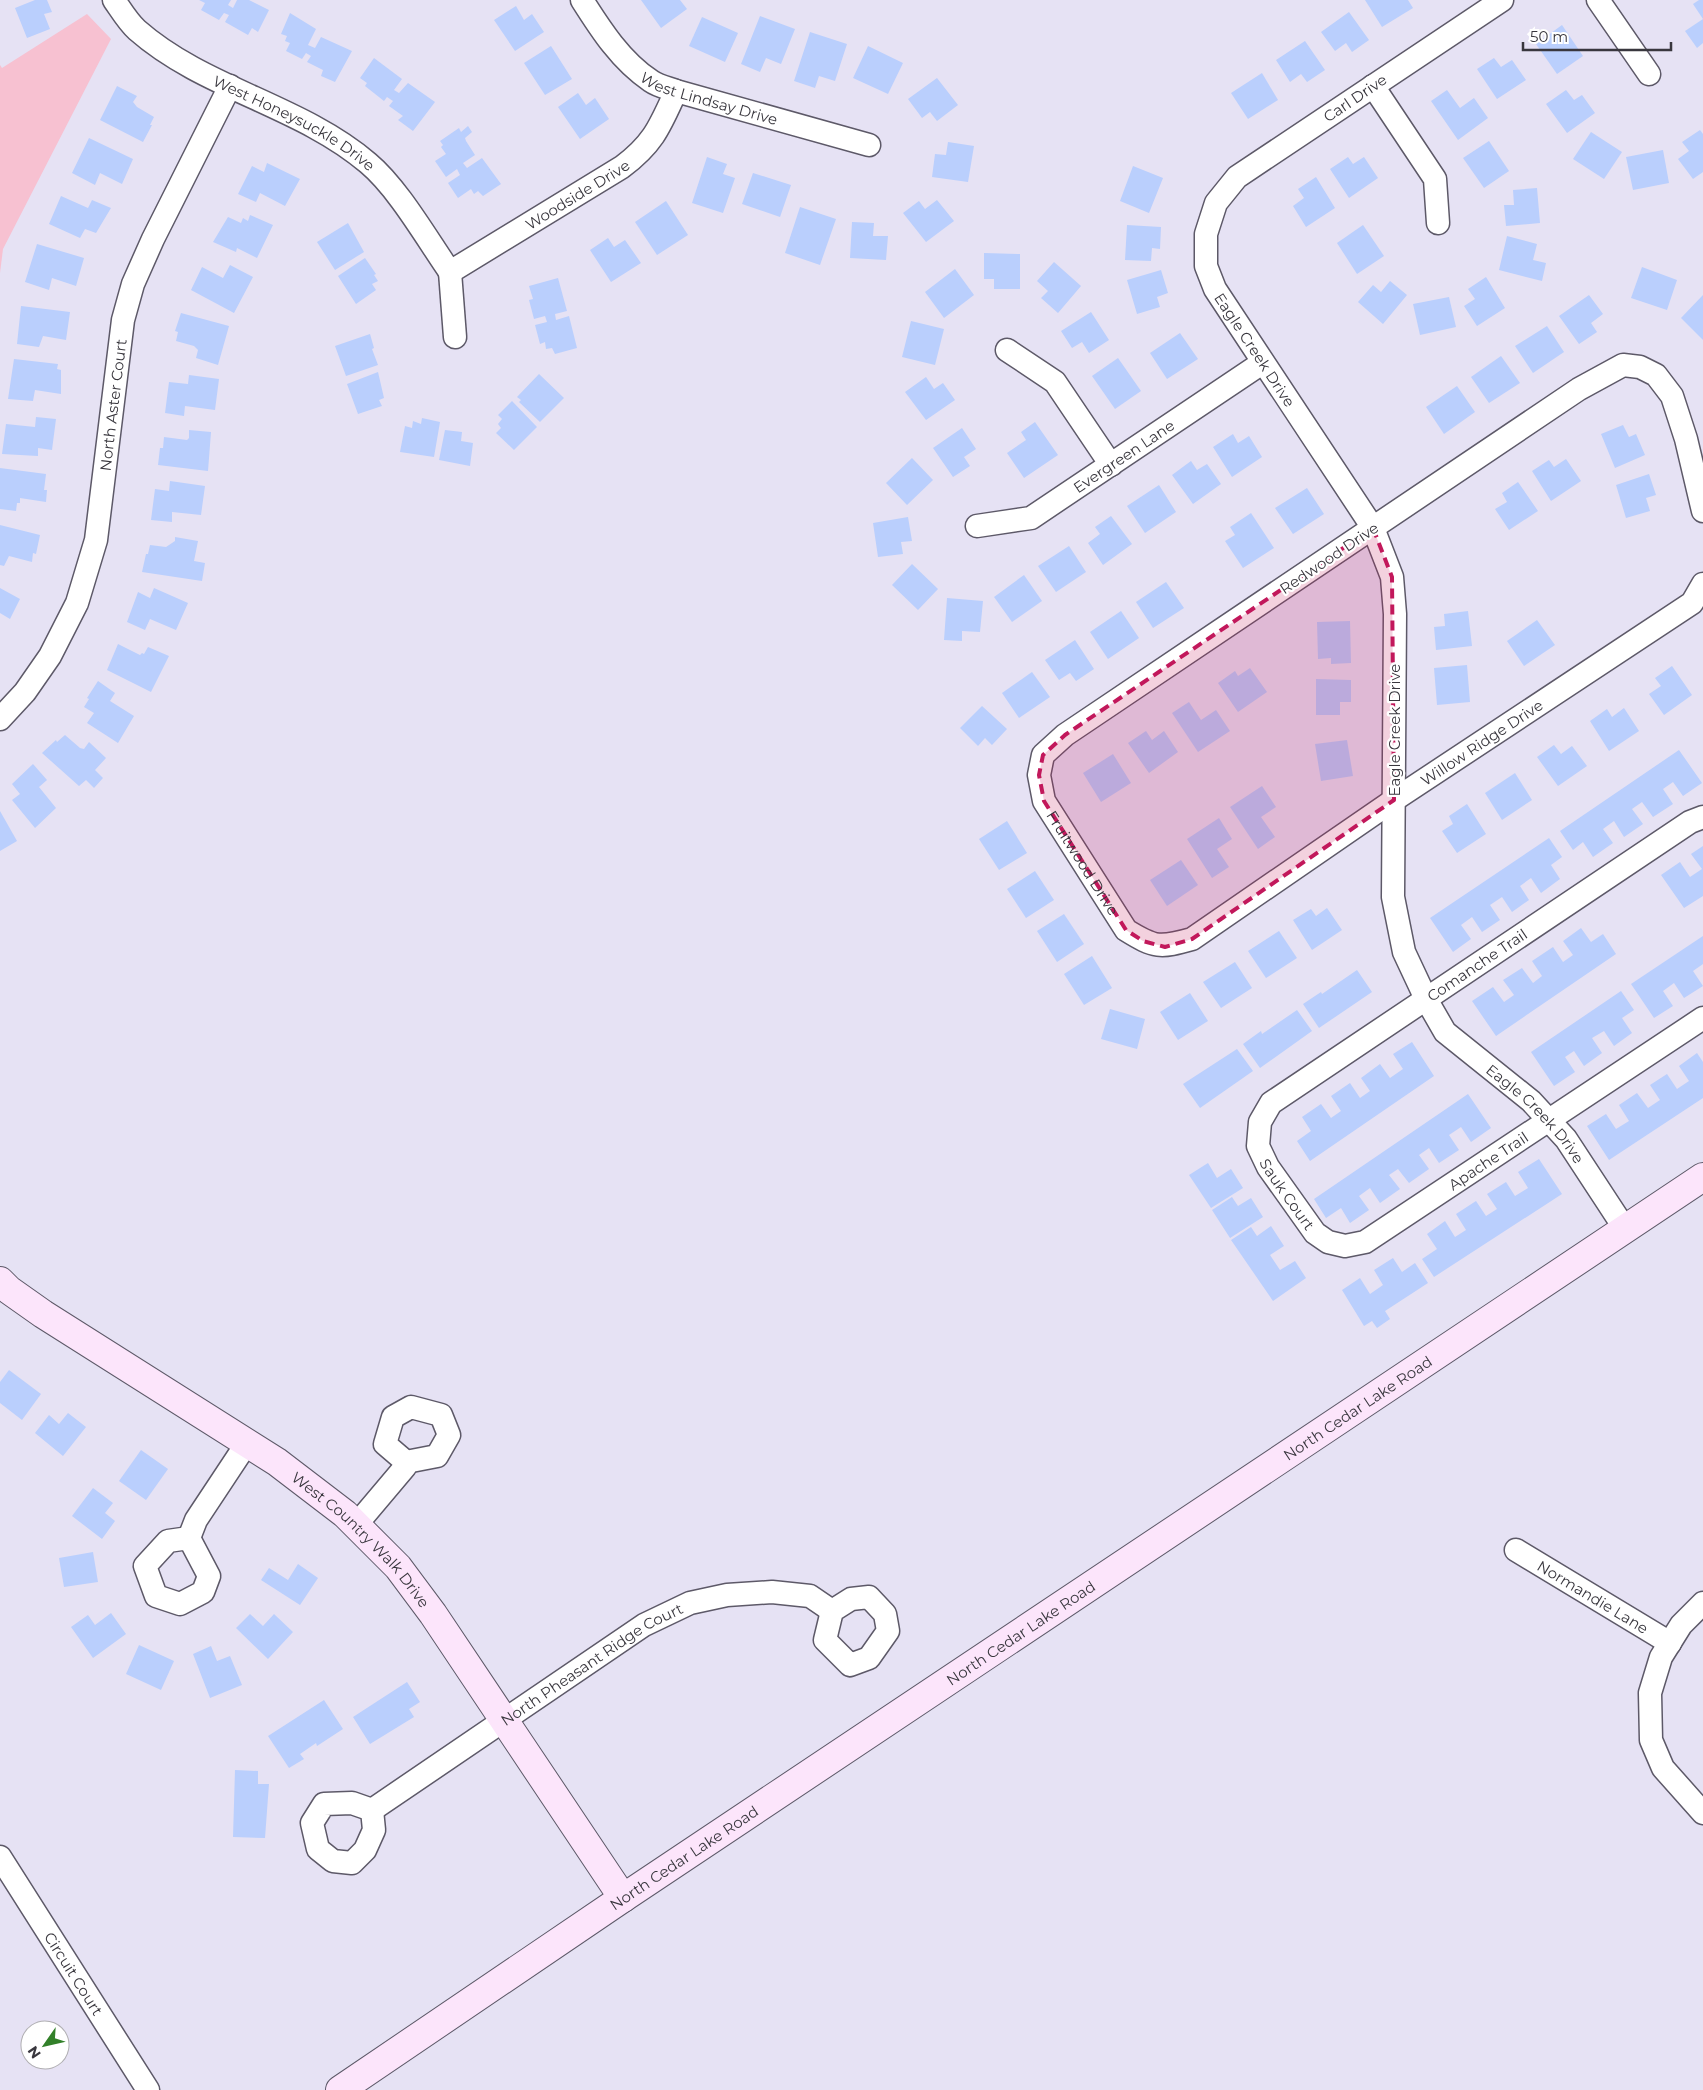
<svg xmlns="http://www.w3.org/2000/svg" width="1703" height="2090" font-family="Montserrat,sans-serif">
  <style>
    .green { fill: #f7c1d1 }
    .building { fill: #bacffd }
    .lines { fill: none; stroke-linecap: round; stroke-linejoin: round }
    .street-casing { stroke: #5d5968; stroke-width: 25 }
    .secondary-casing { stroke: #5d5968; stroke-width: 30 }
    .street { stroke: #fff; stroke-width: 22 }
    .secondary { stroke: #fce5fb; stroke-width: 28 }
    .marked { fill: #c2185b; fill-opacity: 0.2; stroke: #c2185b; stroke-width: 4; stroke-dasharray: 10 6; stroke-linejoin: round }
    .labels { text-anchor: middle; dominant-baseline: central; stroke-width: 4.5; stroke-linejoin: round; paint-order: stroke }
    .street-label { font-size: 15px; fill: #39373e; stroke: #fff }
  </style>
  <rect width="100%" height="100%" fill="#e6e2f4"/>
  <path class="green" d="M87 14 111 39 3 249 0 273V65L2 68Z"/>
  <g class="building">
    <path d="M35 0H47L52 12 44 14 50 29 27 38 15 8Z"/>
    <path d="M199 0H231L228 5 233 8 237 0H249L269 10 258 32 252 28 248 35 225 22 229 15 224 13 219 20 201 10 205 3Z"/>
    <path d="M641 0H680L687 9 661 28Z"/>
    <path d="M1365 0H1408L1413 8 1382 27Z"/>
    <path d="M1699 0H1703V19L1693 4Z"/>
    <path d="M516 6 524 20 532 14 544 32 515 51 494 20Z"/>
    <path d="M1349 12 1369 40 1352 52 1346 43 1335 51 1321 32Z"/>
    <path d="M290 13 316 29 308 45 315 48 321 37 352 51 335 82 321 76 323 70 307 62 311 56 306 53 302 59 286 51 290 43 285 41 287 36 281 34Z"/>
    <path d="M760 16 795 29 781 64 766 58 760 72 741 64Z"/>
    <path d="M702 17 738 33 725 62 689 46Z"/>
    <path d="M1703 19V43L1697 48 1685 31Z"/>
    <path d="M1562 25 1583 56 1557 74 1536 44Z"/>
    <path d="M810 32 847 44 835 81 819 76 815 88 794 81Z"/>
    <path d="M1305 41 1325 70 1307 82 1301 74 1290 82 1276 60Z"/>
    <path d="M551 46 572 79 545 95 524 63Z"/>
    <path d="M868 46 903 63 888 94 853 78Z"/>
    <path d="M374 58 402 79 394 90 399 93 408 83 435 102 413 131 398 120 403 116 389 106 393 101 387 97 384 101 365 86 367 83 360 78Z"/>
    <path d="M1494 58 1501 67 1512 60 1526 80 1497 99 1477 69Z"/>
    <path d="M1262 73 1278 100 1248 119 1231 93Z"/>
    <path d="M937 78 958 105 937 121 930 112 922 118 908 99Z"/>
    <path d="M117 86 137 96 133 102 137 107 154 117 150 125H152L143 142 100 120Z"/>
    <path d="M1447 90 1460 108 1474 98 1488 118 1458 140 1431 101Z"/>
    <path d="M1566 90 1574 100 1582 95 1595 113 1567 133 1546 104Z"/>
    <path d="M578 93 586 105 595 98 609 119 580 139 558 107Z"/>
    <path d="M468 126 472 132 465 138 466 141 475 155 463 163 467 168 482 158 501 184 483 196 478 191 474 194 471 189 458 198 448 183 460 175 457 169 446 177 435 161 446 154 441 147 443 145 440 141 459 128 461 132Z"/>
    <path d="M1700 130 1703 134V172L1693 179 1678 159 1689 151 1682 142Z"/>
    <path d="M1591 132 1622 152 1604 179 1573 159Z"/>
    <path d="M89 138 133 159 122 184 100 173 95 185 72 173Z"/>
    <path d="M1489 141 1509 171 1484 188 1463 158Z"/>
    <path d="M948 142 974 146 968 182 932 177 935 154 946 155Z"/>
    <path d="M1663 150 1669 183 1633 190 1626 157Z"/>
    <path d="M707 157 727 164 723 174 735 178 723 213 692 203Z"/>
    <path d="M1348 157 1353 164 1364 157 1378 178 1349 198 1330 169Z"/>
    <path d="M267 163 300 179 285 206 260 193 256 202 238 194 252 166 264 172Z"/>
    <path d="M1133 166 1163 178 1149 213 1120 201Z"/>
    <path d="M753 173 791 185 780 217 742 204Z"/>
    <path d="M1316 177 1335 208 1306 227 1293 206 1304 198 1298 189Z"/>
    <path d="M1537 188 1540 223 1506 226 1504 205H1514L1513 190Z"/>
    <path d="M61 196 88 208 92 200 111 208 96 233 85 229 80 238 49 224Z"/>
    <path d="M937 200 954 221 926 242 903 213 919 201 925 209Z"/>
    <path d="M666 201 688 235 657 255 635 222Z"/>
    <path d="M800 207 836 219 820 265 785 253Z"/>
    <path d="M250 215 273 225 257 258 237 248 236 252 213 242 228 217 241 223 243 218 248 221Z"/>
    <path d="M852 222 874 223 873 236H888L886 260 850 258Z"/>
    <path d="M348 223 364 252 335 270 317 242Z"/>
    <path d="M1127 225 1161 227 1160 249 1152 248 1151 261 1125 260Z"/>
    <path d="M1363 225 1384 256 1357 274 1337 243Z"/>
    <path d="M1507 236 1537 244 1533 260 1546 263 1542 281 1499 270Z"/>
    <path d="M608 238 614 247 625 240 641 263 611 282 590 250Z"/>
    <path d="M37 244 84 258 76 286 52 278 49 290 25 282Z"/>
    <path d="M984 253 1020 254V289H994V279H984Z"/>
    <path d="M365 258 376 274 374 275 378 281 372 284 376 290 356 304 338 276Z"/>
    <path d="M1054 262 1081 286 1058 313 1041 298 1048 291 1037 281Z"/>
    <path d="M230 265 253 277 234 313 191 290 202 267 223 278Z"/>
    <path d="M1642 267 1677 280 1667 310 1631 298Z"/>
    <path d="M955 269 974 295 944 318 925 292Z"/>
    <path d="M1161 270 1168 293 1157 297 1160 307 1137 314 1127 280Z"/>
    <path d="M1486 277 1505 308 1477 326 1464 306 1475 299 1468 289Z"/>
    <path d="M558 278 567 311 555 314 556 320 569 316 577 348 555 354 552 348 546 349 545 342 540 344 535 325 547 322 545 316 534 319 529 300 533 299 529 286Z"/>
    <path d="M1390 281 1407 295 1383 324 1358 302 1373 285 1381 292Z"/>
    <path d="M1589 295 1603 314 1591 323 1597 332 1579 344 1559 316Z"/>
    <path d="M1703 295V340L1681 318Z"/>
    <path d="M1449 297 1456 327 1420 335 1413 304Z"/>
    <path d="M21 306 70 312 66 340 43 336 39 347 17 344Z"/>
    <path d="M1091 312 1109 340 1089 353 1082 342 1072 348 1061 331Z"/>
    <path d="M181 313 229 326 218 365 196 358 198 350 194 346 176 341 178 332 175 331Z"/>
    <path d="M911 321 944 329 935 365 902 357Z"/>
    <path d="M1547 326 1564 352 1533 373 1515 346Z"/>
    <path d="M1180 333 1198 359 1167 379 1150 353Z"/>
    <path d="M370 334 374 348 372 349 378 365 346 376 335 346Z"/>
    <path d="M1501 356 1520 383 1489 403 1471 377Z"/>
    <path d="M1118 358 1141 391 1115 409 1092 376Z"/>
    <path d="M14 359 58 364 57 369 61 370V394L35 390 33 401 8 399Z"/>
    <path d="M378 372 384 398 379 400 382 406 358 414 347 384Z"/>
    <path d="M539 374 564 398 540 422 519 402 521 400 517 397Z"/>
    <path d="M189 375 219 379 215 410 185 406 184 416 165 413 169 382 188 384Z"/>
    <path d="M926 377 934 389 943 383 955 400 926 420 905 392Z"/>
    <path d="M1457 386 1475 412 1444 434 1426 407Z"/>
    <path d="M512 401 537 427 514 450 496 433 501 428 498 424 502 419 498 415Z"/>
    <path d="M36 417 56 419 52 450 38 448V456L2 454 6 424 35 427Z"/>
    <path d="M422 418 440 422 434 457 400 452 405 426 412 428 413 421 421 424Z"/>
    <path d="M1035 422 1058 455 1024 478 1007 453 1026 440 1021 432Z"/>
    <path d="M1623 425 1629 437 1636 434 1645 455 1615 468 1601 434Z"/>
    <path d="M962 428 976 449 964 457 970 466 953 477 933 448Z"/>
    <path d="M189 430 211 432 208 471 158 465 160 448H163L164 437 187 440 189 438Z"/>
    <path d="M445 430 462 432 461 441 473 443 470 466 439 460Z"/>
    <path d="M1233 434 1238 443 1249 436 1262 457 1232 477 1213 447Z"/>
    <path d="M912 458 933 480 907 505 886 483Z"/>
    <path d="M1566 459 1581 481 1551 501 1532 471 1549 460 1554 467Z"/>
    <path d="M1191 461 1197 470 1207 464 1221 484 1193 504 1172 475Z"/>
    <path d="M0 468 46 474 44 490H47L46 502 20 498V503H17L16 511 0 509Z"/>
    <path d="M1649 474 1656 495 1646 498 1650 511 1626 518 1616 485Z"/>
    <path d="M170 481 205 486 201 515 172 512V522L151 520 155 489 169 491Z"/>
    <path d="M1518 482 1538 511 1509 530 1495 509 1507 502 1502 493Z"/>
    <path d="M1159 485 1176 512 1145 533 1127 506Z"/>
    <path d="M1307 488 1324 514 1293 534 1275 508Z"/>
    <path d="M1251 513 1274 548 1243 568 1225 541 1235 535 1230 527Z"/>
    <path d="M1111 516 1132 544 1103 565 1088 543 1100 534 1095 527Z"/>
    <path d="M908 517 912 541 901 542 903 554 878 557 873 523Z"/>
    <path d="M0 525 40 535 36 554 33 553 32 562 9 556 4 566 0 565Z"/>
    <path d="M175 537 198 541 194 561 205 563 202 581 142 572 146 554H148L150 545 166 547 175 541Z"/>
    <path d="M1069 546 1086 572 1056 592 1038 566Z"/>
    <path d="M912 564 938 589 918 610 892 585Z"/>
    <path d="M1024 575 1042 601 1012 622 994 597Z"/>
    <path d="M1166 582 1184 608 1153 628 1136 602Z"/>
    <path d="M0 588 20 599 10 619 0 613Z"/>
    <path d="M154 588 188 603 176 630 150 619 145 630 127 622 138 592 150 598Z"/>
    <path d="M947 598 983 601 980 632 962 631V641L944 640Z"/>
    <path d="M1121 611 1139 638 1108 659 1090 632Z"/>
    <path d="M1468 611 1472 646 1436 650 1434 627 1445 626 1444 614Z"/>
    <path d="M1537 620 1555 645 1524 666 1507 641Z"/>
    <path d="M1350 621 1351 663 1331 664V658L1318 659 1317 622Z"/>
    <path d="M1075 640 1094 669 1076 681 1070 673 1059 680 1045 660Z"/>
    <path d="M118 644 140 655 142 653 144 654 148 647 169 656 151 692 107 670Z"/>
    <path d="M1467 665 1470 702 1437 705 1434 668Z"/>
    <path d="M1672 666 1692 695 1664 715 1649 694 1661 686 1655 678Z"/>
    <path d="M1250 668 1267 692 1238 712 1218 683 1235 671 1238 676Z"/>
    <path d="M1032 672 1050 697 1019 718 1002 693Z"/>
    <path d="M1316 679 1351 680V702H1340V715H1316Z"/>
    <path d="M98 681 115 693 110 701 134 716 118 743 87 723 94 713 84 707 89 699 87 698Z"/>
    <path d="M1189 702 1201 720 1216 710 1230 731 1198 752 1172 713Z"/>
    <path d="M982 706 1007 729 992 745 985 738 978 746 960 728Z"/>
    <path d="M1624 708 1639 731 1609 751 1590 721 1607 709 1612 717Z"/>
    <path d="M1146 731 1152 740 1164 731 1178 752 1149 773 1128 743Z"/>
    <path d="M65 735 80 748 84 749 89 742 106 758 95 770 103 778 94 788 86 780 79 786 42 753 56 740 57 742Z"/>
    <path d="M1347 740 1353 776 1321 781 1315 744Z"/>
    <path d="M1554 745 1561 754 1572 746 1587 766 1558 786 1537 757Z"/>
    <path d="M1679 750 1702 783 1683 796 1673 782 1663 789 1673 804 1653 817 1642 802 1632 809 1643 824 1624 837 1614 821 1603 829 1613 843 1593 857 1583 842 1573 850 1560 831Z"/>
    <path d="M1113 754 1131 783 1101 802 1083 773Z"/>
    <path d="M33 764 47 780 39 787 56 808 35 828 12 800 20 794 12 784Z"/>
    <path d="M1515 773 1532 800 1502 820 1485 793Z"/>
    <path d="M1262 786 1276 807 1261 817 1275 837 1258 849 1230 807Z"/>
    <path d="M1467 804 1486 834 1457 853 1442 831 1453 824 1449 816Z"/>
    <path d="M0 811 17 841 0 851Z"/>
    <path d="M1219 818 1232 839 1217 849 1229 867 1212 878 1187 839Z"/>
    <path d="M1007 821 1027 853 999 870 979 839Z"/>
    <path d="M1549 838 1562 857 1551 865 1560 879 1541 893 1531 878 1520 886 1529 900 1512 912 1502 897 1490 905 1500 920 1482 932 1472 917 1461 925 1471 939 1453 952 1430 918Z"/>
    <path d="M1703 846V896L1684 908 1661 875 1680 862 1690 877 1702 869 1691 854Z"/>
    <path d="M1181 860 1198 885 1167 906 1150 880Z"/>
    <path d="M1035 871 1054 900 1026 918 1007 889Z"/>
    <path d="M1327 908 1342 930 1312 950 1293 920 1311 909 1316 916Z"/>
    <path d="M1064 914 1084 944 1057 962 1037 931Z"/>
    <path d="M1581 928 1591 942 1603 934 1616 954 1496 1036 1472 1001 1493 987 1504 1002 1514 995 1503 980 1522 968 1533 983 1542 976 1532 961 1553 947 1563 962 1573 955 1563 941Z"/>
    <path d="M1279 931 1297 958 1266 978 1248 951Z"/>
    <path d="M1703 936V964L1693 971 1703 986 1684 998 1674 983 1663 991 1673 1006 1654 1018 1631 984Z"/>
    <path d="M1092 956 1112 988 1084 1005 1064 974Z"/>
    <path d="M1235 962 1252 988 1221 1008 1203 982Z"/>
    <path d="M1357 970 1372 992 1319 1028 1303 1004 1321 992 1322 994Z"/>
    <path d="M1621 991 1634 1010 1622 1018 1632 1033 1614 1046 1604 1031 1592 1038 1602 1053 1584 1066 1574 1051 1565 1057 1575 1072 1554 1086 1531 1052Z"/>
    <path d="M1190 993 1208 1021 1178 1040 1160 1012Z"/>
    <path d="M1110 1009 1145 1019 1137 1049 1101 1039Z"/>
    <path d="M1297 1010 1312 1031 1260 1068 1243 1044 1261 1031 1262 1034Z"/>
    <path d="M1412 1042 1434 1076 1310 1161 1297 1141 1311 1131 1302 1117 1321 1104 1331 1118 1341 1111 1331 1096 1350 1083 1360 1098 1370 1091 1361 1078 1380 1064 1390 1078 1403 1069 1393 1054Z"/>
    <path d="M1237 1049 1253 1071 1200 1108 1183 1084Z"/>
    <path d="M1697 1053 1703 1062V1098L1609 1160 1587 1126 1606 1114 1616 1129 1629 1121 1619 1105 1637 1093 1648 1108 1660 1100 1650 1085 1667 1074 1677 1089 1689 1081 1679 1066Z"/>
    <path d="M1468 1094 1491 1128 1471 1142 1461 1127 1449 1135 1459 1150 1439 1163 1429 1148 1419 1155 1429 1169 1409 1183 1398 1169 1389 1175 1400 1189 1380 1203 1370 1188 1359 1196 1369 1210 1350 1223 1341 1208 1326 1218 1314 1199Z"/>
    <path d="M1539 1159 1562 1194 1434 1277 1422 1259 1437 1249 1427 1234 1445 1221 1455 1237 1466 1230 1456 1214 1476 1201 1486 1216 1497 1209 1487 1194 1506 1182 1515 1196 1528 1188 1518 1172Z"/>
    <path d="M1208 1163 1217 1178 1231 1169 1243 1188 1211 1208 1189 1175Z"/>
    <path d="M1232 1197 1238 1206 1251 1198 1263 1217 1230 1238 1212 1210Z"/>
    <path d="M1271 1226 1284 1246 1270 1255 1280 1270 1295 1261 1306 1278 1273 1301 1231 1240 1251 1227 1257 1236Z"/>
    <path d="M1393 1258 1402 1272 1415 1263 1428 1283 1385 1311 1390 1319 1377 1328 1372 1321 1364 1326 1342 1290 1360 1278 1370 1294 1383 1285 1374 1270Z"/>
    <path d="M9 1370 41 1394 22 1420 0 1403V1382Z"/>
    <path d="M68 1413 86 1427 63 1456 35 1433 49 1415 59 1424Z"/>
    <path d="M141 1450 168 1469 146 1500 119 1481Z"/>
    <path d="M93 1488 113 1503 105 1513 115 1521 102 1539 72 1516Z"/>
    <path d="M93 1552 98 1582 64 1587 59 1558Z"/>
    <path d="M298 1564 318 1578 300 1605 261 1580 269 1568 288 1580Z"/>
    <path d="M111 1613 126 1634 93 1658 71 1627 88 1615 95 1625Z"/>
    <path d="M250 1614 263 1626 274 1614 293 1632 268 1659 236 1628Z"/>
    <path d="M139 1645 174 1661 161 1690 126 1674Z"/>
    <path d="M211 1646 217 1661 230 1656 242 1685 210 1698 193 1654Z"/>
    <path d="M407 1682 420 1702 409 1709 414 1717 370 1744 353 1717Z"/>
    <path d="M324 1700 343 1729 317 1746 316 1743 300 1754 304 1759 289 1768 268 1736Z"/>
    <path d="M235 1770 258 1771V1784H269L265 1838 233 1837Z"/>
  </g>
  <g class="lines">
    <g class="street-casing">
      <g id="street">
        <path id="s1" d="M114 0C121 10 128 22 137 30 204 89 300 105 368 163 398 188 427 239 450 272"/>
        <path id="s2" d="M582 0C601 30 621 61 651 81 658 86 668 88 676 91L869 145"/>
        <path id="s3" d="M1502 0 1237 177 1216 203 1206 234V266L1215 289 1373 528 1392 577 1395 614 1393 897 1404 952 1426 999 1445 1032 1531 1101 1566 1139 1625 1229"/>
        <path d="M1598 0 1649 74"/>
        <path d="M1373 86 1435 179 1438 223"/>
        <path id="s4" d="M450 272 622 167C654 143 660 126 676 91"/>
        <path d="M450 272 455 337"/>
        <path d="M1007 350 1055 382 1111 465"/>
        <path id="s5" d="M1703 511 1686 439 1672 396 1656 375 1640 367 1623 365 1579 389 1065 735 1043 755 1039 775 1044 801 1126 930C1155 948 1160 948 1192 939L1394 800 1692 603 1703 584"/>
        <path id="s6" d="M977 526 1031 518 1262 363"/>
        <path id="s7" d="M0 719 25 692 50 656 77 603 96 540 123 320 133 284 153 239 230 86"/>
        <path id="s8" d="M1703 817 1690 822 1271 1103 1260 1122 1258 1146 1268 1167 1315 1233 1328 1242 1345 1246 1365 1242 1703 1018"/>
        <path d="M411 1407 441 1415 449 1435 437 1456 406 1462 385 1444 393 1417Z"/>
        <path d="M356 1525 405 1467 406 1462"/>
        <path d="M189 1538 209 1576 203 1592 180 1604 156 1596 145 1566 168 1541Z"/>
        <path d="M189 1538 196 1520 247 1443"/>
        <path id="s9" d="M1516 1550 1670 1643"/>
        <path d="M869 1597 885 1614 888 1631 869 1658 850 1665 825 1640 832 1611 851 1599Z"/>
        <path d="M1703 1603 1681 1625 1661 1657 1650 1693 1651 1740 1663 1768 1703 1813"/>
        <path d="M352 1803 372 1810 374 1830 365 1850 352 1863 333 1861 318 1849 312 1823 324 1804Z"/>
        <path id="s10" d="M372 1810 644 1625 690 1603 727 1595 772 1592 810 1596 832 1611"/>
        <path id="s11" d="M0 1857 148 2090"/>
      </g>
    </g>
    <g class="secondary-casing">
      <g id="secondary">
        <path id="s12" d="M0 1281 9 1290 43 1314 277 1462 345 1514 398 1567 433 1614 623 1898"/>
        <path id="s13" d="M340 2090 623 1898 1703 1177"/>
      </g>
    </g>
    <use href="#street" class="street"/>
    <use href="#secondary" class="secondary"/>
  </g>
  <path class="marked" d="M1373 528 1392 577 1394 800 1192 939 1165 947 1143 941 1126 930 1044 801 1039 775 1043 755 1065 735Z"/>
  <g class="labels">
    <g class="street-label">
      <text stroke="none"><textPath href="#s2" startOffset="168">West Lindsay Drive</textPath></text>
      <text transform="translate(1355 98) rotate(-34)">Carl Drive</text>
      <text stroke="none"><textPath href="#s1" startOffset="221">West Honeysuckle Drive</textPath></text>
      <text stroke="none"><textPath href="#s4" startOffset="149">Woodside Drive</textPath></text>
      <text stroke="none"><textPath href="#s3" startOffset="514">Eagle Creek Drive</textPath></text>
      <text stroke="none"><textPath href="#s7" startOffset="342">North Aster Court</textPath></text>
      <text stroke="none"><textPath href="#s6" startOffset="166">Evergreen Lane</textPath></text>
      <text transform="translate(1329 558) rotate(-34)">Redwood Drive</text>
      <text transform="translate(1394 730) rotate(-90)">Eagle Creek Drive</text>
      <text stroke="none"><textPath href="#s5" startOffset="1500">Willow Ridge Drive</textPath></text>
      <text stroke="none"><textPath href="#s5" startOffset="1000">Fruitwood Drive</textPath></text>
      <text transform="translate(1477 965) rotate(-34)">Comanche Trail</text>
      <text stroke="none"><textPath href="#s3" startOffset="1369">Eagle Creek Drive</textPath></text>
      <text stroke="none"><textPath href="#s8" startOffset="870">Apache Trail</textPath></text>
      <text stroke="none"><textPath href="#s8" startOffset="621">Sauk Court</textPath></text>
      <text stroke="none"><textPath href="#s13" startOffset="1225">North Cedar Lake Road</textPath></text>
      <text stroke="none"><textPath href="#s12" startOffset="446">West Country Walk Drive</textPath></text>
      <text stroke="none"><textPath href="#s9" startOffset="90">Normandie Lane</textPath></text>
      <text stroke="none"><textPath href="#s13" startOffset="820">North Cedar Lake Road</textPath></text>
      <text stroke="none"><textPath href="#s10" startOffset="264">North Pheasant Ridge Court</textPath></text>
      <text stroke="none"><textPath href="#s13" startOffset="415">North Cedar Lake Road</textPath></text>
      <text stroke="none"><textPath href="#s11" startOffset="138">Circuit Court</textPath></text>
    </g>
  </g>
  <g transform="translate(45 2045) rotate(236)"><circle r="24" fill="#ffffff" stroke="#b0afb2"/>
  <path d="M0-4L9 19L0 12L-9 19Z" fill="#328029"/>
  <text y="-8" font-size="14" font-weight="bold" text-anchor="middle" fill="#39373e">N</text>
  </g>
  <path d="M1523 42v8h148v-8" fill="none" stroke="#39373e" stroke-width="2.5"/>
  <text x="1530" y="42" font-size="15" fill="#39373e" stroke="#ffffff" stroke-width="4" paint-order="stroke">50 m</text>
</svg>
